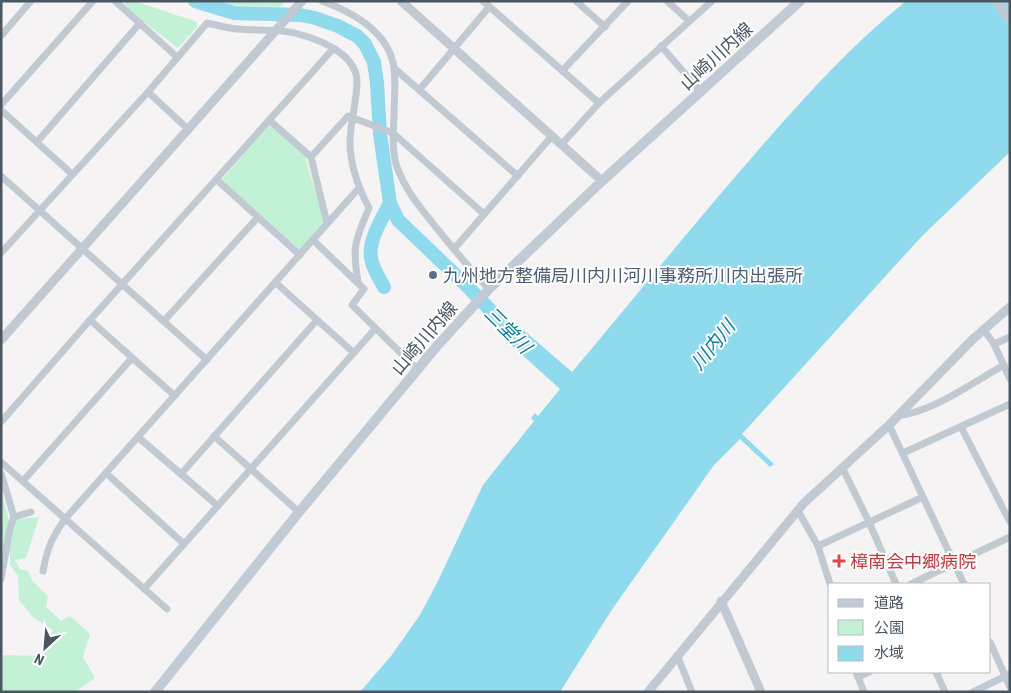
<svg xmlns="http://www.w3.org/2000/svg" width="1011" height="693" font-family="'Roboto Condensed','Noto Sans JP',sans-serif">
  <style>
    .green { fill: #c3f1d5 }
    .water { fill: #90daee }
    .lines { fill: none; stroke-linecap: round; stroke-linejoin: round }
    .river { stroke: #90daee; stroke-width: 14 }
    .minor { stroke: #c1cad2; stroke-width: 7 }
    .tertiary { stroke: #c1cad2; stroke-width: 9 }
    .secondary { stroke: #c1cbd6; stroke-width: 10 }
    .service-dot { fill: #5c6f8a; stroke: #fff; stroke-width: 2 }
    .health-dot { fill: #e0444e; stroke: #fff; stroke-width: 2 }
    .labels { text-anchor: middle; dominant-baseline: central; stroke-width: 4; stroke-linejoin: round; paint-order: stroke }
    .street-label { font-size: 18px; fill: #4a5661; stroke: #fff }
    .service-label { font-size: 18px; fill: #4e5e75; stroke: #fff; text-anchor: start }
    .health-label { font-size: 18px; fill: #be3a42; stroke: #fff; text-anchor: start }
    .water-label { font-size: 19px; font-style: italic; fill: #0c7c9b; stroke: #fff }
  </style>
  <rect width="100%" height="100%" fill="#f5f3f3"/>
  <g class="green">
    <path d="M125 1H134L197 22V27L178 48 126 8Z"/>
    <path d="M214 1H285L280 7 234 5Z"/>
    <path d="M268 126 272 127 305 157 324 220 323 225 300 250 223 181V178Z"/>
    <path d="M1 490 9 520 39 517 26 558 15 560 20 569 28 571 32 580 48 597 46 607 61 621 70 616 90 634 83 657 95 678 75 692H1V655L38 656 47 642 53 630 34 618 19 600 18 576 10 565V553L1 550Z"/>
  </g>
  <path class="water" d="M906 1H1010V152L922 236 742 434 774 464 770 467 740 439 714 465 611 611 560 692H360L391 656 420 615 438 581 483 485 534 421 531 418 535 413 538 416 560 389 499 334 513 321 572 372C637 295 700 216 767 140 810 91 855 42 906 1Z"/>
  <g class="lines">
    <g class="river">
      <path d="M195 1 234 13 300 15 315 18 338 26 357 36 365 44 374 62 377 83 380 134 390 203 398 220 466 285 518 339"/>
      <path d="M384 287C380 279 372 268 371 258 368 240 382 219 390 203"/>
    </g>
    <g class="minor">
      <path d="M115 1 177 57"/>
      <path d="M322 1C352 12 389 32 394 68 396 84 394 102 394 118 393 134 392 152 397 167 406 192 423 211 439 231 455 251 471 270 489 289"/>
      <path d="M483 1 599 103"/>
      <path d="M576 1 605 27"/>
      <path d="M667 1 689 21"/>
      <path d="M1 36 31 1"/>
      <path d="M661 46 701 92"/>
      <path d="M394 68 518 176"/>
      <path d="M562 71 628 1"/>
      <path d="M420 89 489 7"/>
      <path d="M148 92 189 130"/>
      <path d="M1 105 93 1"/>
      <path d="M1 110 72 174"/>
      <path d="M269 120 311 157 327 223"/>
      <path d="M37 142 140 23"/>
      <path d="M561 145 599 103 712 1"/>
      <path d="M311 157 348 116 393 133 484 214"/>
      <path d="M1 176 207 360"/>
      <path d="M217 180 300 255"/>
      <path d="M313 240 364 289 352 305 418 370"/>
      <path d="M454 249 552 136"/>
      <path d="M1 253 148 92 207 23C217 25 227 28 237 29 259 31 280 28 302 35 323 41 356 55 357 81 357 102 350 122 350 142 350 166 358 187 369 208 355 241 352 246 358 282"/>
      <path d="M275 282 354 353"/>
      <path d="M90 320 175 396"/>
      <path d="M164 321 258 217"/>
      <path d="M984 330 994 344 1010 379"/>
      <path d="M994 344 1010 337"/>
      <path d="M899 415C929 414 977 380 1004 365"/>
      <path d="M1 422 90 320 333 49"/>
      <path d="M889 425 964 584"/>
      <path d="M961 427 1010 522"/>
      <path d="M214 436 299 512"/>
      <path d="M138 437 218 506"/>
      <path d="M903 453 1010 404"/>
      <path d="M1 462 167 609"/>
      <path d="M842 467 869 522 896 584"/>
      <path d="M1 473 14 517"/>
      <path d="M106 473 184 544"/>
      <path d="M181 474 317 320"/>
      <path d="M23 481 132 358"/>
      <path d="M798 511 818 546 830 584"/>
      <path d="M818 546 923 497"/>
      <path d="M43 571C47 549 52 537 65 519L358 189"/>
      <path d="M1 579 10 528 14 517 31 512"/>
      <path d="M911 584 1010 537"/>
      <path d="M144 589 375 329"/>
      <path d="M990 642 1010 687"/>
      <path d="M677 655 692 692"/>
      <path d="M856 672 864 692"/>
      <path d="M936 672 945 692"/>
      <path d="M858 677 869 672"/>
      <path d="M973 692 1010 674"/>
    </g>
    <g class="tertiary">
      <path d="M401 1 602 181"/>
      <path d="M996 1 1010 20"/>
      <path d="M1 340 302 1"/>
      <path d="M721 601 761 692"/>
      <path d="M648 692 804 503 889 425 973 339 1010 307"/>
    </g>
    <path class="secondary" d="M155 692 299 512 437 346 489 289 602 181 800 1"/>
  </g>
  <circle class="service-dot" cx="433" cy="275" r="5"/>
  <path class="health-dot" d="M836.5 553.5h5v5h5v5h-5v5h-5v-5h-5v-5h5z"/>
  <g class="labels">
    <g class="street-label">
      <text transform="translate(716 56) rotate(-42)">山崎川内線</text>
      <text transform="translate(424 338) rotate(-49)">山崎川内線</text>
    </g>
    <g class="service-label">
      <text x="443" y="275">九州地方整備局川内川河川事務所川内出張所</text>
    </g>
    <g class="health-label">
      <text x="850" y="561">樟南会中郷病院</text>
    </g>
    <g class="water-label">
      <text transform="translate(508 330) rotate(45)">三堂川</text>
      <text transform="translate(713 345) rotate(-51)">川内川</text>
    </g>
  </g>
  <rect width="1011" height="693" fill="none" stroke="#4a5661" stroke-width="5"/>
  <rect x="828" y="583" width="162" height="90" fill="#ffffff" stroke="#b7bbc0"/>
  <rect x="838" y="599" width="25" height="8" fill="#c1cbd6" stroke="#b7bbc0"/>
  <text x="874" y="608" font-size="15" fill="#4a5661">道路</text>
  <rect x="838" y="620" width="25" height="15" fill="#c3f1d5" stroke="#b7bbc0"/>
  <text x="874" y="633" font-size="15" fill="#4a5661">公園</text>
  <rect x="838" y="646" width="25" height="15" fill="#90daee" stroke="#b7bbc0"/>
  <text x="874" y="658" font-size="15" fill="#4a5661">水域</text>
  <g transform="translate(45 648) rotate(206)" stroke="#ffffff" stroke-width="4" paint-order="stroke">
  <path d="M0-4L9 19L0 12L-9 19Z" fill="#4a5661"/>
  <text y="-8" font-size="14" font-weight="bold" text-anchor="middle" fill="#4a5661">N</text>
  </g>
</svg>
